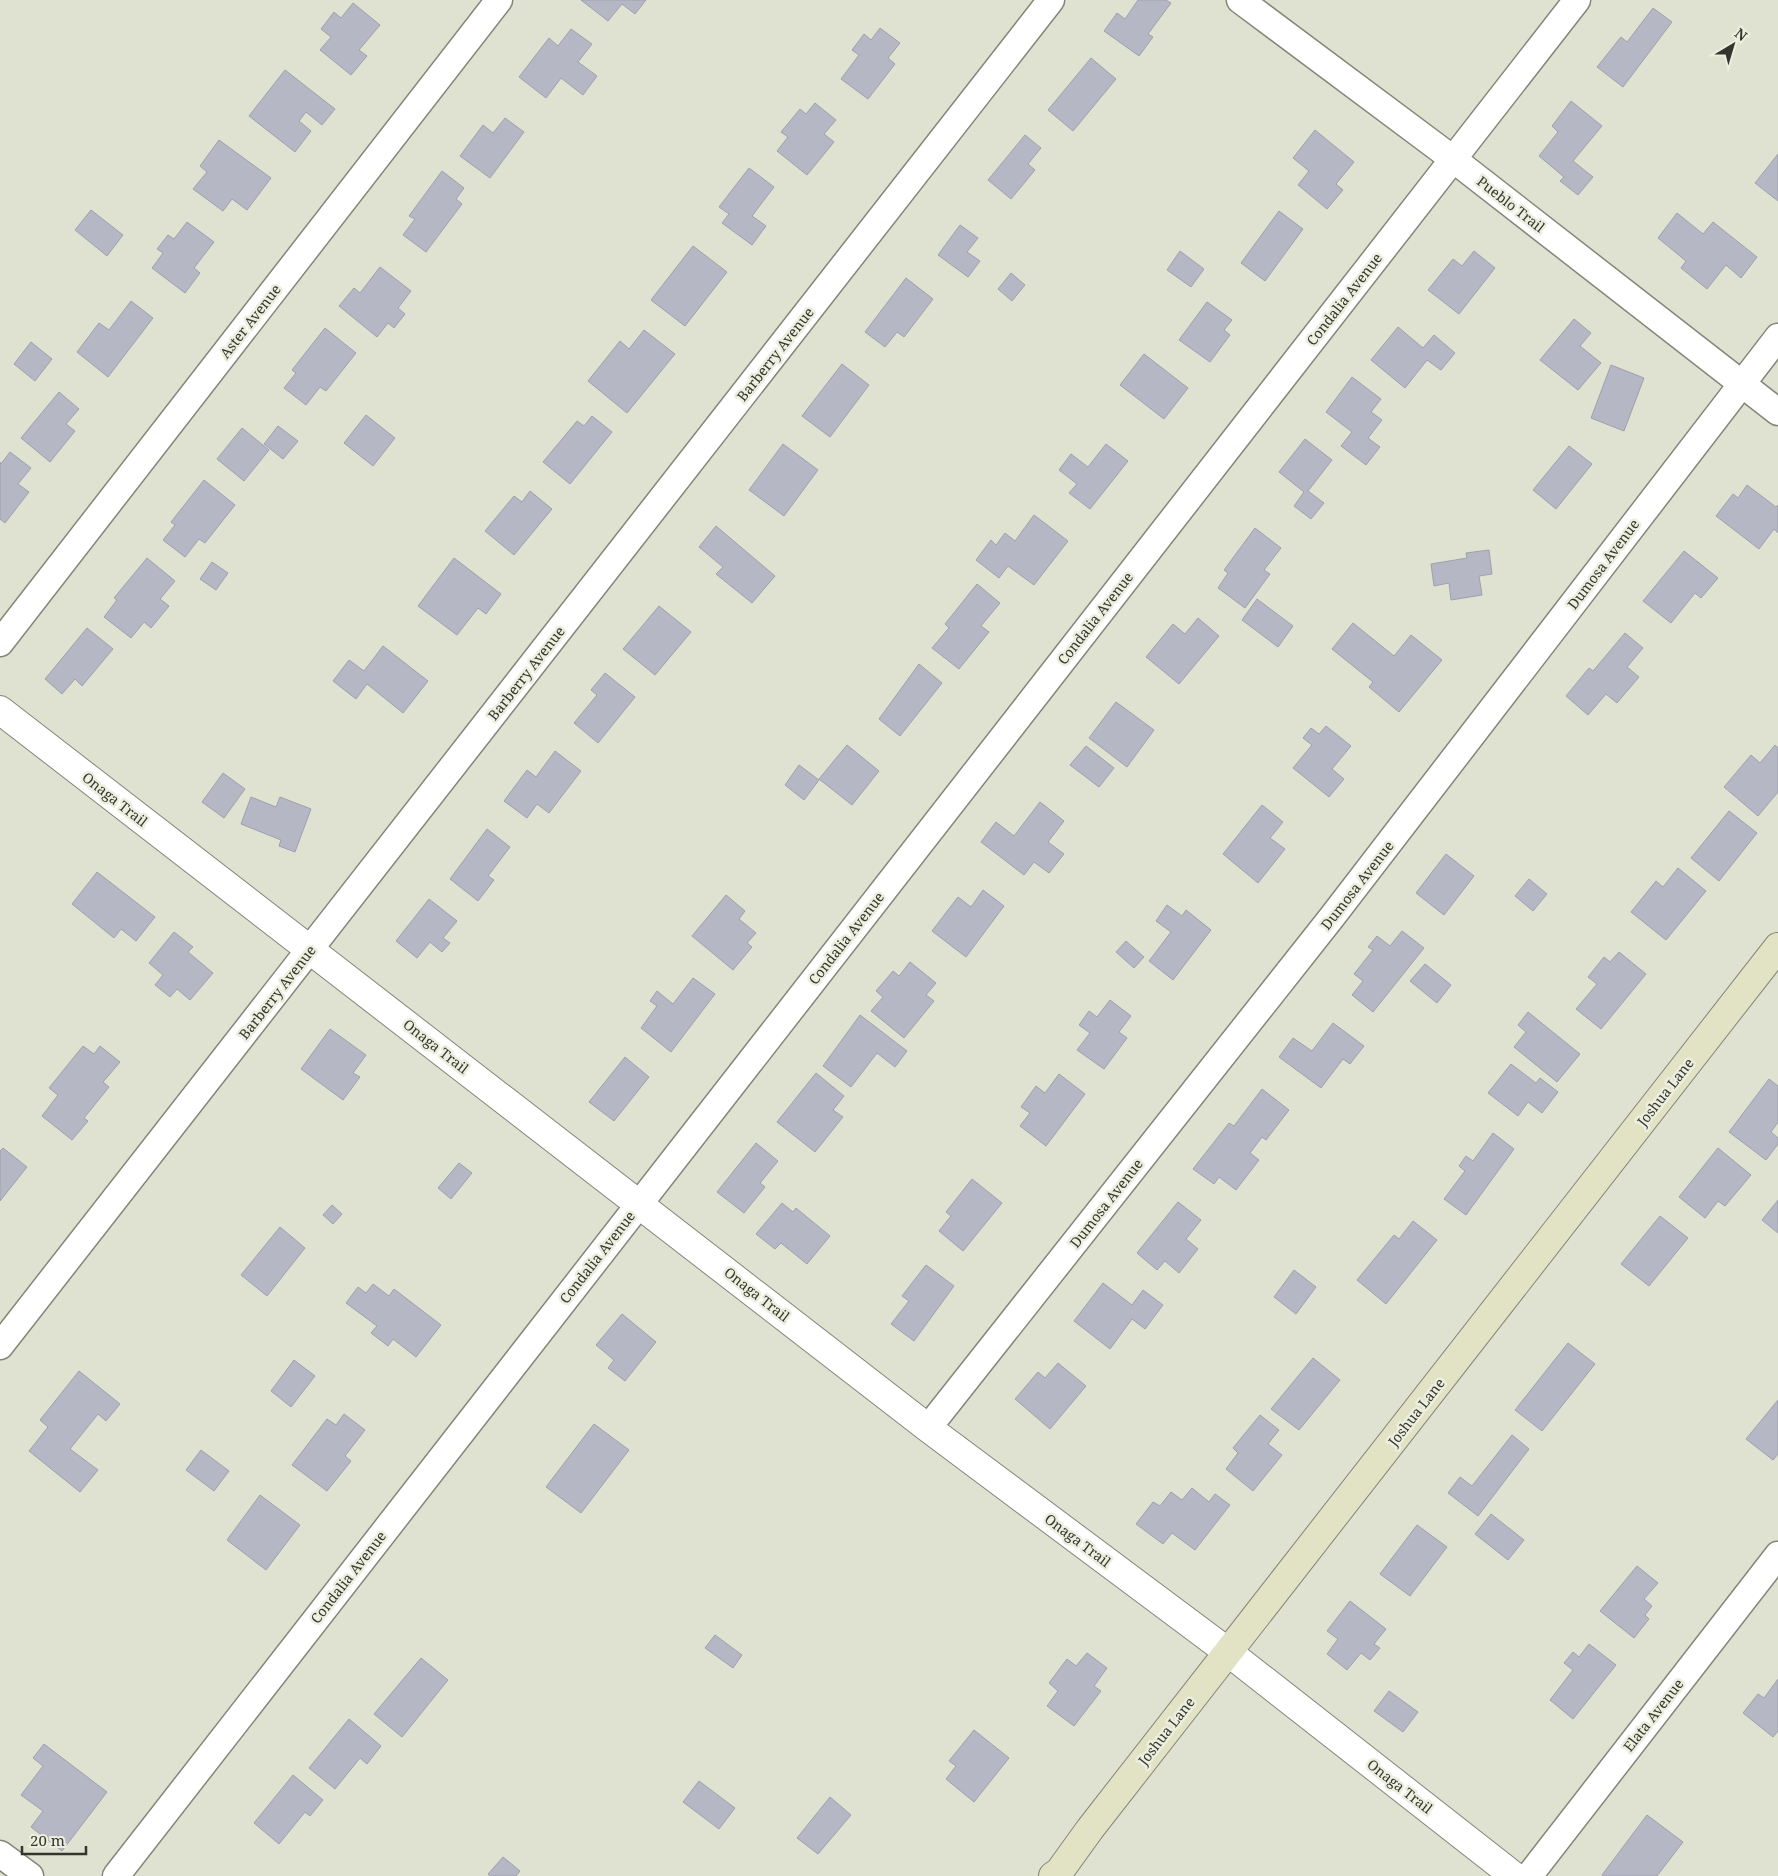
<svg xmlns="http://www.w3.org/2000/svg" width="1778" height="1876" font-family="'Noto Serif',serif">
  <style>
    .building { fill: #b6b7c5; stroke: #9fa0ae }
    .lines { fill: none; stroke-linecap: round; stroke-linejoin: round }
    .minor-casing { stroke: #858678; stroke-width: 29 }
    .tertiary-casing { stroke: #858678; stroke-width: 30 }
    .secondary-casing { stroke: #858678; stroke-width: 30 }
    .minor { stroke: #fff; stroke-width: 26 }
    .tertiary { stroke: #fff; stroke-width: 28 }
    .secondary { stroke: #e2e3c5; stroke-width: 28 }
    .labels { text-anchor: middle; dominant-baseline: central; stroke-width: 5; stroke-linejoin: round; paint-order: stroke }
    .street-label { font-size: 14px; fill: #34352f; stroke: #eceede }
  </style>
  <rect width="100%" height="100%" fill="#dfe1d1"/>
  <g class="building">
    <path d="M581 0H646L635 14 622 4 608 21Z"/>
    <path d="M1138 0H1166L1171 3 1148 34 1153 37 1139 56 1104 31 1117 13 1125 19Z"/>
    <path d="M353 3 380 25 359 50 367 56 351 75 320 50 331 37 321 29 334 12 341 18Z"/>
    <path d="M1653 8 1672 22 1623 87 1597 67 1621 37 1627 42Z"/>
    <path d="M880 28 900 43 888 58 895 64 868 99 841 79 859 55 852 50 864 34 871 40Z"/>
    <path d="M571 29 592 44 578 62 597 76 583 95 561 78 546 98 519 77 549 38 558 46Z"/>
    <path d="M1091 58 1116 79 1073 131 1048 110Z"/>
    <path d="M285 70 335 109 322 125 306 112 299 121 311 131 295 152 249 116Z"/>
    <path d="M1571 101 1602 126 1573 161 1593 177 1578 195 1560 181 1564 177 1539 156 1558 132 1552 126Z"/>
    <path d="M815 103 836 120 824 134 834 142 807 175 777 151 788 137 781 132 800 109 806 114Z"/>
    <path d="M505 118 524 132 490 178 460 156 483 125 493 133Z"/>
    <path d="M1315 130 1354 162 1336 184 1343 190 1327 209 1298 185 1309 171 1293 158Z"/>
    <path d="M1025 135 1041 148 1028 164 1035 170 1011 199 988 180Z"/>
    <path d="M219 140 271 178 247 210 232 199 223 211 193 189 207 172 200 166Z"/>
    <path d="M1778 154V201L1755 183Z"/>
    <path d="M749 168 774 187 752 216 766 226 752 245 722 223 729 214 719 207Z"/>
    <path d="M442 171 464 188 456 199 462 204 426 252 403 235 415 219 409 216Z"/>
    <path d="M91 210 123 235 107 256 75 230Z"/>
    <path d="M1279 211 1303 229 1265 281 1241 263Z"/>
    <path d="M1677 213 1703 234 1713 222 1757 257 1741 278 1726 265 1707 289 1681 268 1686 261 1658 238Z"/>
    <path d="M187 222 214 242 194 268 200 273 185 293 152 268 163 253 157 249 168 235 174 239Z"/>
    <path d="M960 225 978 238 967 252 980 261 968 277 938 255Z"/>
    <path d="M693 246 727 272 685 326 651 300Z"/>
    <path d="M1180 251 1204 269 1191 287 1167 270Z"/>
    <path d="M1474 251 1495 268 1459 314 1428 290 1453 259 1462 266Z"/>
    <path d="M380 267 411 291 398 308 405 314 394 328 388 323 377 337 339 306 354 288 360 293Z"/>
    <path d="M1011 273 1025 285 1012 301 998 289Z"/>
    <path d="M906 278 933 299 904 337 897 332 885 347 865 332Z"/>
    <path d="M131 301 153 318 108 377 77 352 99 323 109 330Z"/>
    <path d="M1207 302 1232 320 1224 330 1230 335 1210 362 1179 340Z"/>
    <path d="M1574 319 1591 333 1580 346 1601 363 1578 390 1540 360Z"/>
    <path d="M1398 327 1423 348 1434 335 1455 353 1441 370 1427 360 1405 388 1371 360Z"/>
    <path d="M325 328 356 353 326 391 320 387 306 405 284 388 296 373 292 370Z"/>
    <path d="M644 330 675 354 627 413 588 381 620 341 629 349Z"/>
    <path d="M31 342 52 359 35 381 14 364Z"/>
    <path d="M1144 354 1188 388 1164 419 1120 385Z"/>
    <path d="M842 364 869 385 830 437 802 416Z"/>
    <path d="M1611 365 1644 378 1624 431 1591 418Z"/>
    <path d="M1352 377 1381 399 1371 412 1382 420 1368 438 1380 447 1366 465 1341 446 1352 432 1326 412Z"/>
    <path d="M59 392 79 409 66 424 75 431 50 462 21 438Z"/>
    <path d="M366 415 395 438 373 466 344 443Z"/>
    <path d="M592 416 612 432 570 484 543 462 577 421 584 426Z"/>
    <path d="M278 426 298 441 283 459 264 444Z"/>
    <path d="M242 428 269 450 244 481 217 459Z"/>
    <path d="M1305 439 1332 460 1308 491 1324 503 1311 519 1294 506 1304 492 1279 472Z"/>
    <path d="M783 444 818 470 784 516 749 490Z"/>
    <path d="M1106 444 1128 461 1090 509 1069 493 1077 484 1059 470 1071 454 1088 467Z"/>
    <path d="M1569 446 1592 464 1556 509 1533 490Z"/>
    <path d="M10 452 31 468 18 484 29 492 5 523 0 519V462L1 464Z"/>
    <path d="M204 480 235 505 205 543 199 539 185 557 163 540 175 525 171 522Z"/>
    <path d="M1747 485 1776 507 1778 505V533L1774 529 1759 549 1716 516 1733 494 1738 498Z"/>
    <path d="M530 491 552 509 514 555 485 531 514 496 522 502Z"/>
    <path d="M1034 515 1068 541 1034 585 1008 566 999 578 976 560 991 540 996 545 1005 533 1015 541Z"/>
    <path d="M716 526 775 576 752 603 716 574 723 567 699 547Z"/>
    <path d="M1255 528 1281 548 1264 570 1270 574 1245 608 1218 588 1228 573 1224 570Z"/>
    <path d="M1489 550 1492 574 1479 576 1482 595 1451 600 1449 583 1434 586 1431 564 1467 558 1466 553Z"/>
    <path d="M1684 551 1718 578 1701 598 1695 593 1671 623 1643 601Z"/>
    <path d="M147 558 175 581 160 599 169 606 151 628 144 622 131 638 104 617 117 600 114 598Z"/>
    <path d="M454 558 501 594 486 614 478 608 457 635 418 606Z"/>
    <path d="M212 562 228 573 216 590 200 579Z"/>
    <path d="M977 584 1000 603 981 626 989 632 959 669 932 648 949 628 945 624Z"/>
    <path d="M1257 599 1293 626 1278 647 1242 620Z"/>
    <path d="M659 606 691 632 655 675 623 649Z"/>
    <path d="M1198 618 1219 636 1179 684 1146 657 1173 624 1185 634Z"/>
    <path d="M1353 623 1394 656 1411 635 1442 660 1399 712 1369 687 1373 682 1332 649Z"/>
    <path d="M87 628 113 649 82 686 75 679 62 694 45 679Z"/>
    <path d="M1625 633 1643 648 1627 667 1639 677 1617 703 1606 694 1588 715 1566 696 1589 668 1593 671Z"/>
    <path d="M383 646 428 681 403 713 367 684 356 699 333 681 349 660 364 671Z"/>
    <path d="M919 664 942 683 900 736 879 719Z"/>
    <path d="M605 673 635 697 598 743 574 723 597 695 591 690Z"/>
    <path d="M1116 702 1154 730 1127 767 1089 738Z"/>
    <path d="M1326 726 1351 746 1332 769 1344 779 1329 797 1293 768 1312 745 1303 738 1311 728 1319 734Z"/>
    <path d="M847 745 879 771 852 805 819 779Z"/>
    <path d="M1775 745 1778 748V792L1758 816 1724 787 1751 755 1760 763Z"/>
    <path d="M1086 746 1114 768 1099 787 1070 765Z"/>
    <path d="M555 751 581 771 549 813 537 804 527 818 504 801 527 770 536 777Z"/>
    <path d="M799 765 819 780 804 800 785 785Z"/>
    <path d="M223 773 245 789 224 818 202 802Z"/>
    <path d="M251 797 276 807 280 797 311 809 295 852 279 846 281 840 241 824Z"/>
    <path d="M1040 802 1064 821 1048 842 1064 854 1049 873 1034 862 1024 875 981 842 996 822 1014 836Z"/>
    <path d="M1262 805 1283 822 1270 838 1285 849 1258 883 1223 854Z"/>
    <path d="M1729 811 1757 833 1719 881 1691 858Z"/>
    <path d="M487 829 510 847 488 876 494 880 478 901 450 879Z"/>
    <path d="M1446 854 1474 876 1444 915 1416 893Z"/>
    <path d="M1678 868 1706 891 1666 940 1631 912 1656 881 1663 887Z"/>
    <path d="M97 872 155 917 136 941 121 929 114 938 72 904Z"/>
    <path d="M1529 879 1547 894 1533 911 1515 896Z"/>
    <path d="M983 890 1004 906 966 957 932 931 958 897 971 907Z"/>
    <path d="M726 895 745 911 739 919 756 933 747 943 752 947 733 970 692 936Z"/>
    <path d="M429 899 457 921 443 938 450 943 442 952 430 942 417 958 396 941Z"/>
    <path d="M1167 905 1182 916 1186 910 1211 930 1173 980 1149 961 1171 932 1156 921Z"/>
    <path d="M1402 931 1424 948 1373 1012 1352 995 1363 981 1354 974 1373 950 1368 947 1377 936 1390 946Z"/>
    <path d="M174 932 193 947 188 952 213 973 190 1000 177 989 170 997 155 985 163 975 149 963Z"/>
    <path d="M1126 941 1144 957 1134 968 1116 952Z"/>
    <path d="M1619 952 1646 974 1601 1029 1576 1009 1597 984 1588 977 1604 957 1610 962Z"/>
    <path d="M910 962 936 983 926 995 934 1001 904 1038 871 1011 883 997 876 991 893 971 899 976Z"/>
    <path d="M1425 964 1451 985 1437 1003 1410 981Z"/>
    <path d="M693 978 715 994 671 1052 641 1028 657 1006 650 1001 657 991 673 1004Z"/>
    <path d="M1110 1000 1131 1016 1119 1032 1127 1038 1104 1069 1077 1050 1090 1033 1079 1025 1089 1011 1097 1017Z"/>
    <path d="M1528 1012 1580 1054 1557 1082 1514 1047 1526 1032 1518 1025Z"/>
    <path d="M860 1015 907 1051 895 1067 877 1053 851 1087 823 1066Z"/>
    <path d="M1333 1023 1364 1046 1350 1064 1343 1059 1321 1088 1279 1057 1293 1038 1312 1051Z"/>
    <path d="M330 1029 366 1055 353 1073 360 1077 343 1100 301 1069Z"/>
    <path d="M83 1046 94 1054 100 1046 120 1062 103 1082 109 1087 84 1118 88 1121 72 1140 42 1116 58 1095 49 1088Z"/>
    <path d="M625 1057 649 1077 614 1121 589 1102Z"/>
    <path d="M1511 1064 1536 1083 1540 1078 1558 1092 1542 1113 1528 1102 1518 1116 1488 1093Z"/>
    <path d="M816 1073 844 1096 833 1110 843 1117 815 1152 777 1122Z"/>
    <path d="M1059 1074 1085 1094 1046 1146 1020 1126 1030 1113 1021 1107 1036 1086 1045 1093Z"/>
    <path d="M1769 1079 1778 1086V1122L1771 1132 1778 1138V1144L1766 1160 1729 1132Z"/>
    <path d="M1262 1089 1289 1110 1266 1140 1262 1137 1250 1153 1259 1160 1236 1190 1219 1177 1214 1184 1193 1169 1229 1123 1234 1126Z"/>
    <path d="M1493 1133 1514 1149 1466 1215 1444 1199 1465 1171 1459 1166 1466 1156 1473 1161Z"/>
    <path d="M756 1143 778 1161 760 1183 765 1187 744 1213 717 1192Z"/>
    <path d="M3 1148 27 1167 0 1201V1151Z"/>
    <path d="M1718 1148 1751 1175 1725 1206 1718 1201 1705 1218 1679 1197Z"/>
    <path d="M459 1163 472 1173 451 1199 438 1188Z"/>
    <path d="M972 1179 1002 1203 963 1251 939 1231 951 1216 946 1212Z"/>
    <path d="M1778 1200V1233L1762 1220Z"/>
    <path d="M1178 1202 1201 1220 1186 1239 1198 1249 1179 1273 1165 1261 1157 1270 1137 1253Z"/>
    <path d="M782 1203 793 1212 796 1208 830 1236 807 1264 781 1243 775 1249 756 1234Z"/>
    <path d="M332 1205 342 1214 333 1224 323 1215Z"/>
    <path d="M1660 1216 1688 1238 1649 1286 1621 1264Z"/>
    <path d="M1413 1221 1437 1240 1386 1304 1357 1280 1394 1235 1399 1239Z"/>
    <path d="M280 1227 305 1248 267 1296 241 1275Z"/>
    <path d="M926 1265 954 1286 914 1341 891 1324 909 1301 902 1296Z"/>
    <path d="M1294 1270 1316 1287 1296 1314 1274 1297Z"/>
    <path d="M1103 1283 1132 1305 1143 1290 1163 1305 1145 1329 1132 1319 1110 1349 1074 1321Z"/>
    <path d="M373 1284 389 1296 394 1289 441 1325 416 1357 393 1339 388 1346 371 1333 377 1326 346 1303 358 1287 366 1293Z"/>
    <path d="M622 1314 656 1342 625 1381 608 1368 614 1360 596 1345Z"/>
    <path d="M1568 1343 1595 1364 1542 1431 1515 1410Z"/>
    <path d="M1313 1358 1340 1380 1299 1430 1271 1409Z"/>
    <path d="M294 1360 315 1376 291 1407 271 1391Z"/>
    <path d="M1058 1363 1086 1386 1050 1429 1015 1399 1038 1372 1045 1378Z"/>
    <path d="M79 1371 120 1404 106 1421 98 1414 70 1449 98 1470 80 1492 29 1451 48 1427 40 1420Z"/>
    <path d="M1778 1400V1454L1773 1460 1746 1439Z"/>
    <path d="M344 1414 365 1430 345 1456 351 1461 327 1491 292 1465 327 1419 336 1425Z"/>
    <path d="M1260 1415 1279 1430 1268 1444 1282 1455 1253 1491 1226 1469 1238 1453 1233 1448Z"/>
    <path d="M594 1424 629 1450 581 1513 546 1487Z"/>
    <path d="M1512 1435 1529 1449 1478 1516 1448 1493 1460 1477 1472 1486Z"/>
    <path d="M201 1450 229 1471 214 1491 186 1470Z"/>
    <path d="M1192 1488 1209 1502 1215 1494 1230 1505 1195 1550 1172 1533 1163 1544 1136 1524 1153 1502 1160 1506 1171 1492 1182 1500Z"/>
    <path d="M260 1495 300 1525 266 1570 227 1540Z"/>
    <path d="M1491 1514 1524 1540 1508 1560 1475 1534Z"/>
    <path d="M1417 1525 1447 1547 1410 1596 1380 1574Z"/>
    <path d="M1637 1566 1658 1583 1644 1599 1652 1606 1645 1615 1649 1619 1634 1638 1600 1611Z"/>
    <path d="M1350 1601 1386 1629 1374 1644 1380 1648 1370 1660 1361 1653 1347 1670 1327 1654 1338 1639 1327 1631Z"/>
    <path d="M715 1635 742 1655 733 1668 705 1648Z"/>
    <path d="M1589 1644 1616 1665 1573 1719 1550 1700 1573 1670 1564 1663 1573 1652 1579 1657Z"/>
    <path d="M1087 1653 1107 1668 1094 1686 1101 1691 1074 1726 1047 1706 1058 1691 1049 1683 1067 1659 1076 1666Z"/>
    <path d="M421 1658 448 1680 402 1737 374 1714Z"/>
    <path d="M1778 1679V1731L1773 1737 1743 1713 1758 1694 1764 1698Z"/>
    <path d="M1389 1691 1418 1712 1403 1732 1374 1711Z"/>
    <path d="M349 1719 381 1746 367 1764 360 1758 335 1789 309 1768Z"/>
    <path d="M974 1730 1009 1758 974 1802 946 1779 956 1766 949 1761Z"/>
    <path d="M44 1744 107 1792 62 1851 31 1827 43 1811 21 1795 43 1766 33 1758Z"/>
    <path d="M293 1775 323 1800 310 1816 305 1812 279 1844 254 1823Z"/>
    <path d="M699 1781 735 1808 719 1829 683 1802Z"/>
    <path d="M830 1797 851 1815 818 1854 797 1838Z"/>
    <path d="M1647 1815 1683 1842 1657 1876H1604L1602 1875Z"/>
    <path d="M503 1857 520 1871 516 1876H490L488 1874Z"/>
  </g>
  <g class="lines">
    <g class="minor-casing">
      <g id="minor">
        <path d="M1240 0 1453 159 1778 412"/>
        <path d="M0 643 499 0"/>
        <path d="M0 1346 1051 0"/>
        <path d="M928 1428 1332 917 1778 337"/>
        <path d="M0 1854 30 1876"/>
        <path d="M116 1876 1577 0"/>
        <path d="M1529 1876 1778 1555"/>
      </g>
    </g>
    <g class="tertiary-casing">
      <path id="tertiary" d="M0 710 928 1428 1228 1652 1514 1876"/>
    </g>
    <g class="secondary-casing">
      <path id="secondary" d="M1053 1876 1059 1872 1090 1829 1778 947"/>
    </g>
    <use href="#minor" class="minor"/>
    <use href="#tertiary" class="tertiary"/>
    <use href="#secondary" class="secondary"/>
  </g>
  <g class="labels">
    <g class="street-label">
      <text transform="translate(1511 204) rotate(38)">Pueblo Trail</text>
      <text transform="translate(1344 299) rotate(-52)">Condalia Avenue</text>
      <text transform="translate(250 321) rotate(-52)">Aster Avenue</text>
      <text transform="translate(775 354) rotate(-52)">Barberry Avenue</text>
      <text transform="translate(1603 564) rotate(-53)">Dumosa Avenue</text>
      <text transform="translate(1095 618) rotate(-52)">Condalia Avenue</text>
      <text transform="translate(526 673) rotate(-52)">Barberry Avenue</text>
      <text transform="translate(115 799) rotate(38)">Onaga Trail</text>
      <text transform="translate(1357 885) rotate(-52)">Dumosa Avenue</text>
      <text transform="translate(846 938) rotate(-52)">Condalia Avenue</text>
      <text transform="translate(277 992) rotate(-52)">Barberry Avenue</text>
      <text transform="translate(436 1046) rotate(38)">Onaga Trail</text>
      <text transform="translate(1665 1092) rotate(-52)">Joshua Lane</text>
      <text transform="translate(1106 1203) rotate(-52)">Dumosa Avenue</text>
      <text transform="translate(597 1257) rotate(-52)">Condalia Avenue</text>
      <text transform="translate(757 1294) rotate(38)">Onaga Trail</text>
      <text transform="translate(1416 1412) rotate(-52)">Joshua Lane</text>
      <text transform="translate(1078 1540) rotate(37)">Onaga Trail</text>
      <text transform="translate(348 1577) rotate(-52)">Condalia Avenue</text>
      <text transform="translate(1653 1715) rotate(-52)">Elata Avenue</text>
      <text transform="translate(1166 1731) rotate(-52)">Joshua Lane</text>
      <text transform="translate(1400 1786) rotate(38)">Onaga Trail</text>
    </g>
  </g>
  <g transform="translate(1733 45) rotate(38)" stroke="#eceede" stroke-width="4" paint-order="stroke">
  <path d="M0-4L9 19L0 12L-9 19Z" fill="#34352f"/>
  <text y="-8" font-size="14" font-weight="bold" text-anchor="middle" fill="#34352f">N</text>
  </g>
  <path d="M22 1846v8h64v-8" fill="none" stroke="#34352f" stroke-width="2.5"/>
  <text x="30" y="1846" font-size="15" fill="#34352f" stroke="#eceede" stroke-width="4" paint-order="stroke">20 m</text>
</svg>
